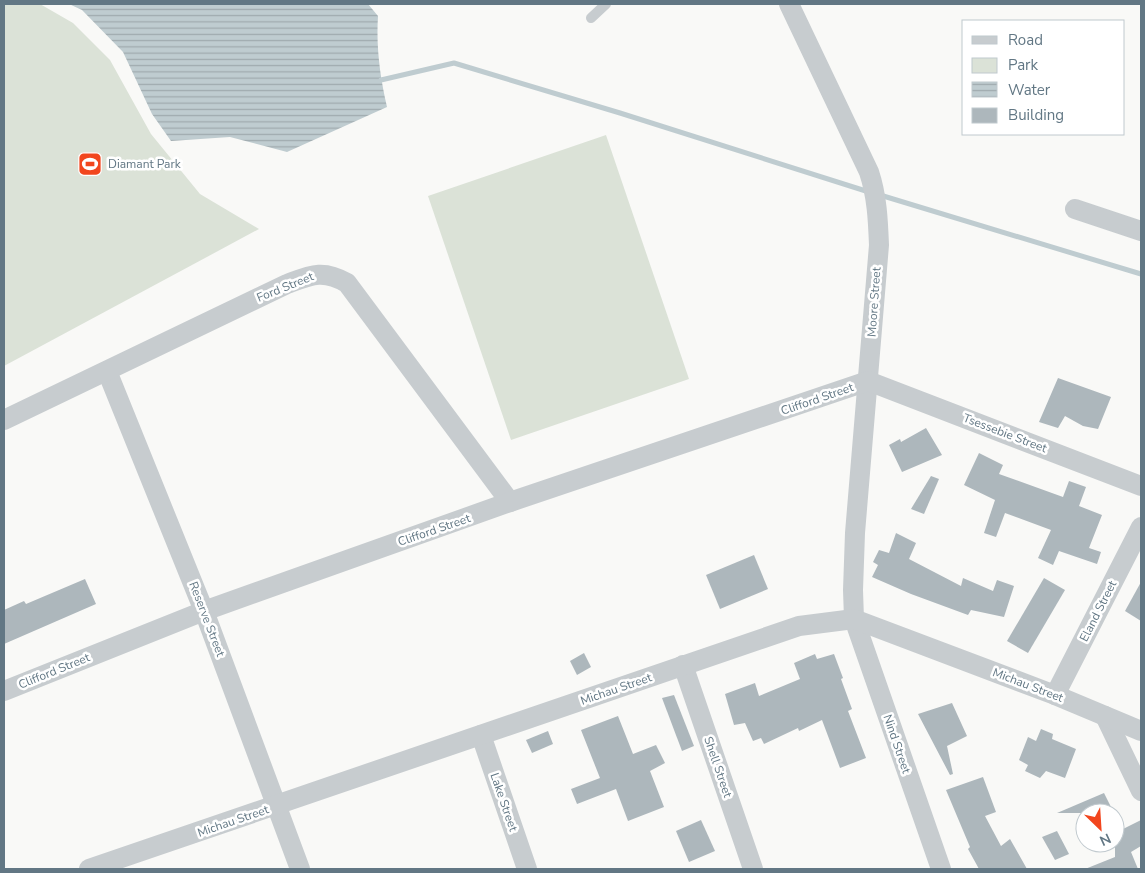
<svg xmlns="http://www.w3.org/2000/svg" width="1145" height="873" viewBox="0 0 1145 873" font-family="'Nunito Sans',sans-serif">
  <defs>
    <pattern id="water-rules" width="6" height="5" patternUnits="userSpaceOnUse" patternTransform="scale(1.25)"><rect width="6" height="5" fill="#bfccd0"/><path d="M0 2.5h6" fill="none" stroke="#9faaae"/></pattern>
  </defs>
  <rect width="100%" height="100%" fill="#f9f9f7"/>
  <g fill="#dbe2d7">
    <path d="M4 4H40L73 23 110 60 151 134 200 194 259 229 4 366Z"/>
    <path d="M606 135 689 379 511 440 428 196Z"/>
  </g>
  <path fill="url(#water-rules)" d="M69 4H368L378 16C376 47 380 77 387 107L287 152 230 137 171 141 152 114 123 52 82 10Z"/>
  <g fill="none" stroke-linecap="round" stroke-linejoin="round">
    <g stroke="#bfccd0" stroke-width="5">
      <path d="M381 80 454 63 620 113 869 192"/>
      <path d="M880 195 1141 274"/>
    </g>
  </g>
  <g fill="#adb7bc">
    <path d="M1058 378 1111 397 1098 429 1083 426 1065 416 1058 428 1039 422Z"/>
    <path d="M926 428 942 455 902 472 889 445 900 439 901 442Z"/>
    <path d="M979 453 1003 465 999 474 1063 497 1069 481 1086 487 1079 506 1102 515 1089 548 1101 552 1097 564 1059 551 1053 565 1038 558 1051 530 1005 513 996 537 984 533 995 500 964 485Z"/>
    <path d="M931 476 939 479 924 514 911 509Z"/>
    <path d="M896 533 916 543 909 559 961 586 963 578 993 591 997 580 1014 586 1004 617 971 610 968 615 911 594 872 577 878 565 873 562 879 550 889 553Z"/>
    <path d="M754 555 768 589 720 609 706 575Z"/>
    <path d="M1044 578 1065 590 1028 653 1007 641Z"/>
    <path d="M85 579 96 604 4 644V610L24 601 26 604Z"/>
    <path d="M1141 582V621L1125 611Z"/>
    <path d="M584 653 591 667 577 675 570 661Z"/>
    <path d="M815 654 817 659 834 654 843 678 841 679 852 709 848 711 866 758 840 768 822 720 799 731 798 728 764 744 761 738 753 741 745 723 734 725 725 694 755 683 759 696 800 679 794 663Z"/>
    <path d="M674 695 694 746 682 751 662 698Z"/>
    <path d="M952 703 967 736 947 746 953 774 950 775 918 714Z"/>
    <path d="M618 716 633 754 656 745 665 763 650 771 664 807 628 821 616 789 577 804 571 789 600 778 581 730Z"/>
    <path d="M1041 729 1053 734 1052 739 1076 749 1065 778 1046 771 1040 778 1025 771 1028 765 1019 760 1028 737 1036 741Z"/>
    <path d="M548 731 553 744 532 753 526 740Z"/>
    <path d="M983 777 996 812 985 816 1001 846 1010 839 1027 869H979L968 849 970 847 946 790Z"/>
    <path d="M1104 793 1114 813H1057Z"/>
    <path d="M701 820 715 851 689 862 676 831Z"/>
    <path d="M1141 820V846L1131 852 1138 869H1085L1115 857V833Z"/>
    <path d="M1057 831 1069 854 1055 860 1042 837Z"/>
  </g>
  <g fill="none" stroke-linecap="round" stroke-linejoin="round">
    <path stroke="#c7cccf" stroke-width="10" d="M591 18 606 4"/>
    <g stroke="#c7cccf" stroke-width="20">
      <path d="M789 4 869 172C877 196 878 220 879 245L855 533 853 590 854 619 941 869"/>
      <path d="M1075 209 1141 231"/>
      <path d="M107 371 204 611 300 869"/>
      <path d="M4 420 287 284C311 275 323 269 347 283L510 502"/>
      <path d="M683 665 753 869"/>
      <path d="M4 691 204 611 510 502 868 381 1141 486"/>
      <path d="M1055 695 1141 527"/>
      <path d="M1105 716 1141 791"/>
      <path d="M481 735 527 869"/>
      <path d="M89 869 799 626 854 619 1055 695 1141 731"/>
    </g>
  </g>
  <defs>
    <g id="stadium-square" transform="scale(1.25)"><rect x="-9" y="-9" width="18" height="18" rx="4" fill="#f2461e" stroke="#fff"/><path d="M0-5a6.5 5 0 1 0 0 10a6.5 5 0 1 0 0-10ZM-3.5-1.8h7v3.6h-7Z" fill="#fff"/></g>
  </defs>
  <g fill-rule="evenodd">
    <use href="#stadium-square" x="90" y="164"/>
  </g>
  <g text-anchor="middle" stroke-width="5" stroke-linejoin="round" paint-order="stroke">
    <g font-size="12" fill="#627784" stroke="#fff" text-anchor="start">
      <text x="108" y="168">Diamant Park</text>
    </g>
    <g font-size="12" fill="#627784" stroke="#fff">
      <text transform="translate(285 287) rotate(-22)" y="4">Ford Street</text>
      <text transform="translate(874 302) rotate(-86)" y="4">Moore Street</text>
      <text transform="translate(817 399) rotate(-19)" y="4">Clifford Street</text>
      <text transform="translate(1005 433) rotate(21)" y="4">Tsessebie Street</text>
      <text transform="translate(434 530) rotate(-19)" y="4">Clifford Street</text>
      <text transform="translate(1098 611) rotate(-63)" y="4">Eland Street</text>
      <text transform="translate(207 619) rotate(69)" y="4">Reserve Street</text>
      <text transform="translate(54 671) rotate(-22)" y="4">Clifford Street</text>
      <text transform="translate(1028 685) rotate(21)" y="4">Michau Street</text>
      <text transform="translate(616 689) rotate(-19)" y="4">Michau Street</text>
      <text transform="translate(897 744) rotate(71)" y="4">Nind Street</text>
      <text transform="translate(718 767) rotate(71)" y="4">Shell Street</text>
      <text transform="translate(504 802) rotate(71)" y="4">Lake Street</text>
      <text transform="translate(233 821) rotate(-19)" y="4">Michau Street</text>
    </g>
  </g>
  <rect width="1145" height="873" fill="none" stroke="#627784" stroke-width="10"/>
  <rect x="962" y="20" width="162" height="115" fill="#ffffff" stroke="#c0c9ce"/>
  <rect x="972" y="36" width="25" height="8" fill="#c7cccf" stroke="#c0c9ce"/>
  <text x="1008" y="45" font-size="15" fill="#627784">Road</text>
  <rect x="972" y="58" width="25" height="15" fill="#dbe2d7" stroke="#c0c9ce"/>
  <text x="1008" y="70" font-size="15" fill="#627784">Park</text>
  <rect x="972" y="82" width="25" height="15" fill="url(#water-rules)" stroke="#c0c9ce"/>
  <text x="1008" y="95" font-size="15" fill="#627784">Water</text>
  <rect x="972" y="108" width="25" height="15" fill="#adb7bc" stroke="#c0c9ce"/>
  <text x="1008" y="120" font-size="15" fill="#627784">Building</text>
  <g transform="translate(1100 828) rotate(155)"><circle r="24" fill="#ffffff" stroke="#c0c9ce"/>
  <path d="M0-4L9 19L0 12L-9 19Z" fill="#f2461e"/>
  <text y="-8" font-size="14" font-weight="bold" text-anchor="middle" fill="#627784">N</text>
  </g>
</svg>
